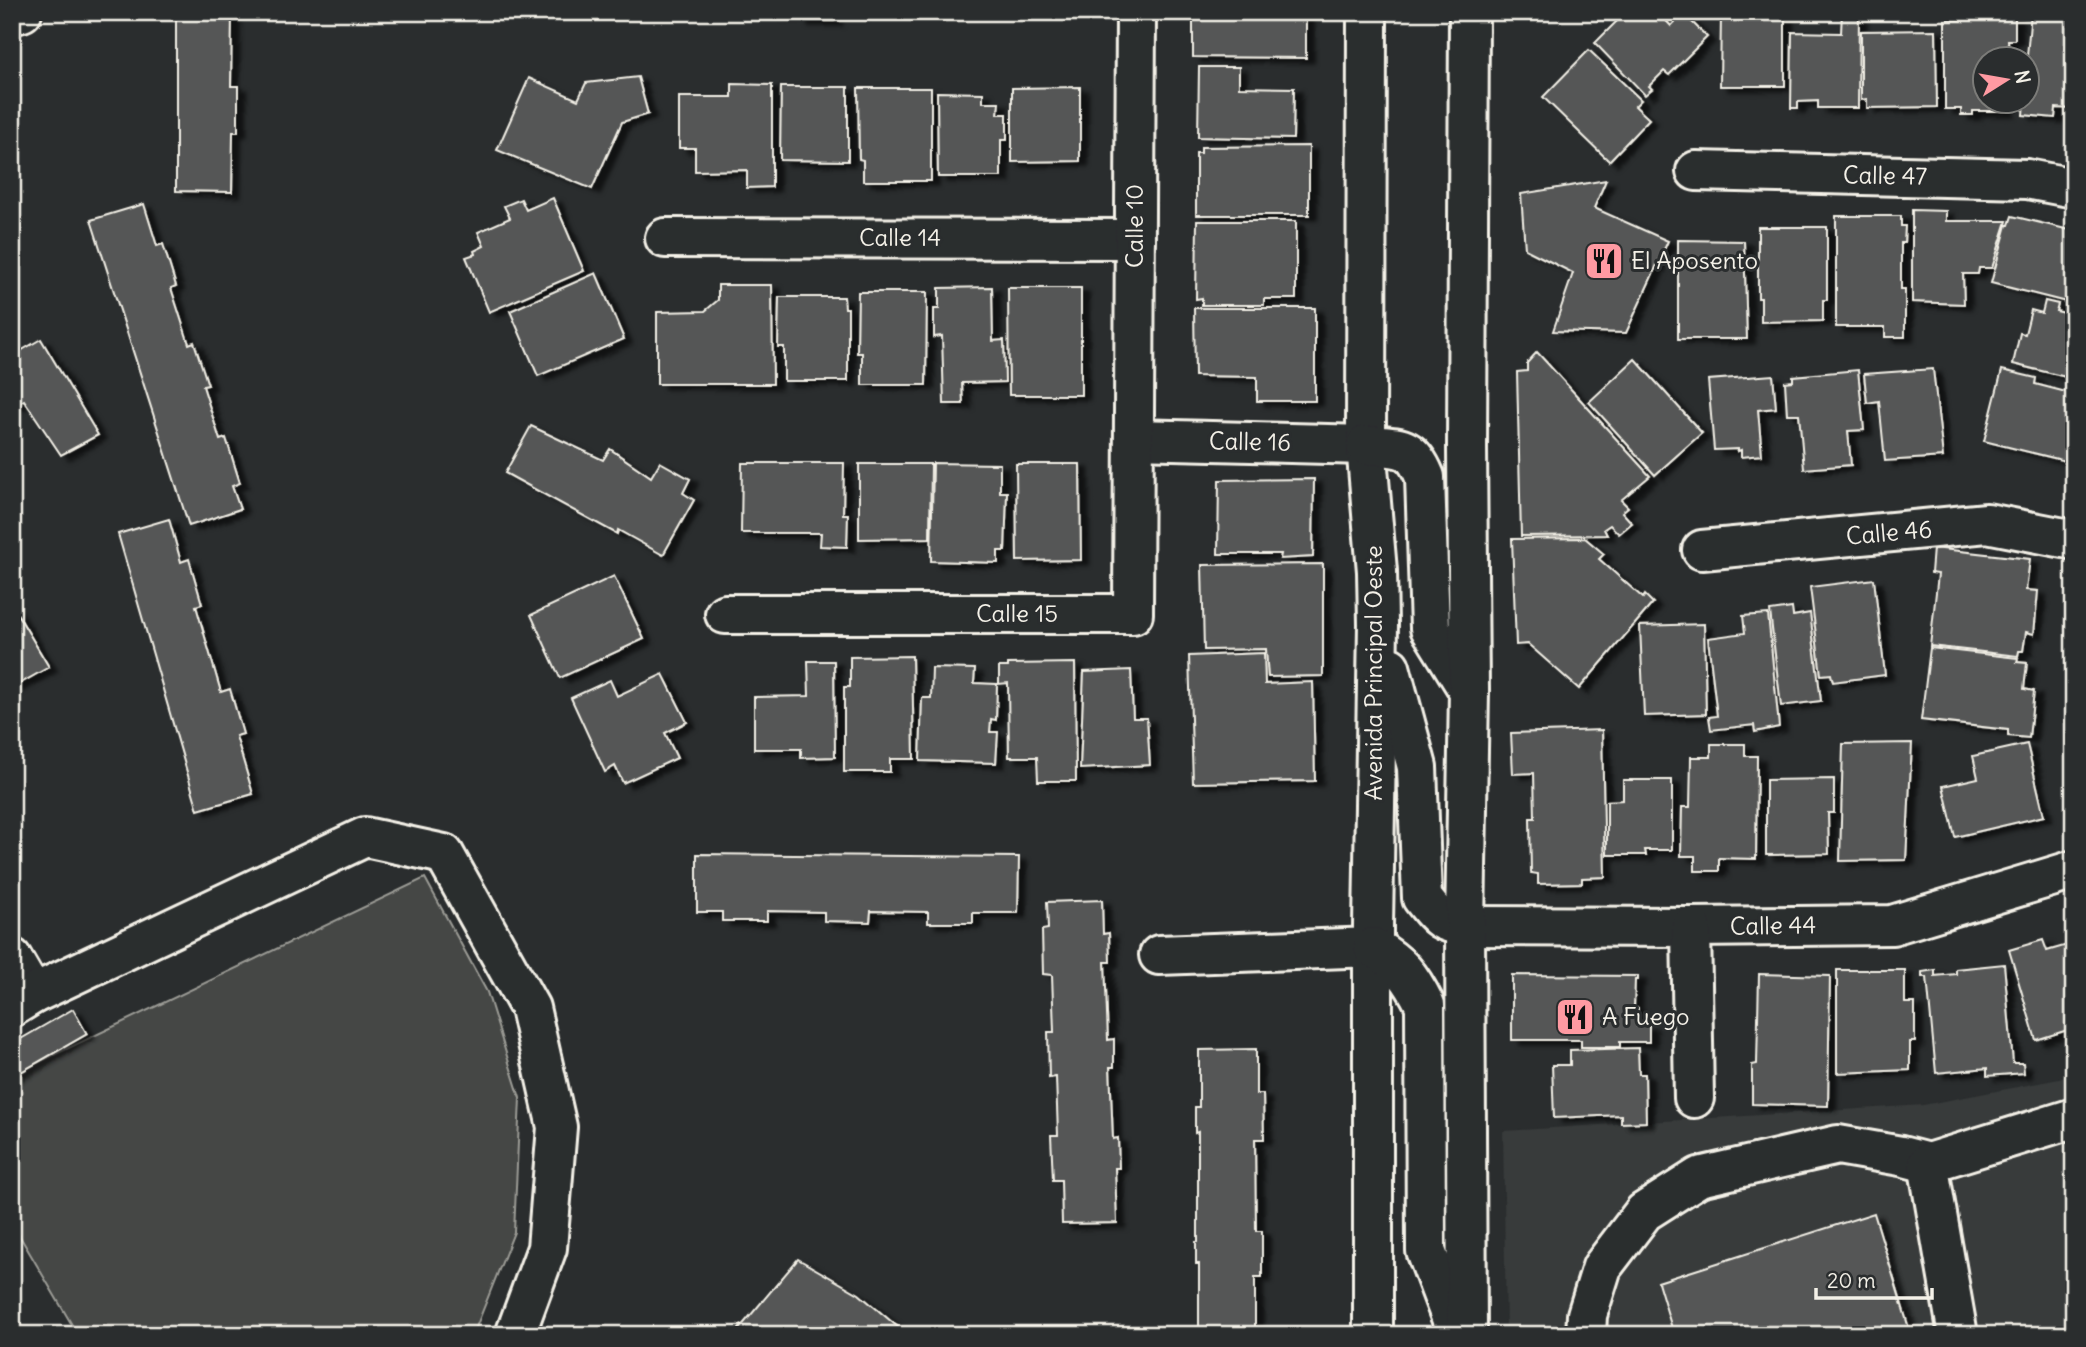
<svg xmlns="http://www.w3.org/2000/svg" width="2086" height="1347" viewBox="0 0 2086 1347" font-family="Delius,sans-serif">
  <defs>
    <filter id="shadow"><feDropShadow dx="8" dy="4.5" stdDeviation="2" flood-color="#0009"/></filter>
  </defs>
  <rect width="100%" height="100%" fill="#2a2d2e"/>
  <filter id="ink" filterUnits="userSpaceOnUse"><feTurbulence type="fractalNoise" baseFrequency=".0143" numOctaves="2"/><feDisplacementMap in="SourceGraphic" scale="14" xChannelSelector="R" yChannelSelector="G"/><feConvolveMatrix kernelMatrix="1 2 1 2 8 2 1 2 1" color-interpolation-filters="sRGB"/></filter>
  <g filter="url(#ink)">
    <path fill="#373a3a" d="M2074 1074V1335H1506L1503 1131 1923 1105 2059 1079Z"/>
    <path fill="#444645" stroke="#9c9c96" stroke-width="2" d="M425 878 487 992 520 1098 514 1232 473 1335H78L12 1223V1075Z"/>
    <g fill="#555756" stroke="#f4f1e8" stroke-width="2" filter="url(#shadow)">
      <path d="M176 12H232L231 86H238V132H233L232 192 176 191Z"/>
      <path d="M776 12H859V14L834 15V21H800L801 15H776Z"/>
      <path d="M1193 12H1306V58L1193 57Z"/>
      <path d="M1626 12H1658L1671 26 1683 13 1707 37 1669 75 1664 71 1649 86 1652 89 1645 95 1595 43Z"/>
      <path d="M1721 12H1785V86H1720Z"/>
      <path d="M1842 12H1859L1858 108H1818V101L1798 102V108H1791L1792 32 1841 33Z"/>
      <path d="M1959 12H2015V40H2008L2009 56H2011V60H1984V102H2006V111H1973V115H1961V109H1945V20H1959Z"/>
      <path d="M2031 12H2074V109L2056 108 2055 118 2023 115 2024 102H2026V67Z"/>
      <path d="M1936 30 1937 107 1867 108V99L1861 100V31Z"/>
      <path d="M1589 50 1641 100 1635 106 1649 119 1609 161 1543 97Z"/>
      <path d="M1199 67H1239V87L1294 88 1293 139 1198 137Z"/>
      <path d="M638 77 648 114 622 122 592 189 497 150 529 78 578 100 586 83Z"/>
      <path d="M732 84 772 85V187L747 188V170L695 171V148H679V97H732Z"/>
      <path d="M781 87H848V161L780 160Z"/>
      <path d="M1080 87V161L1012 162V88Z"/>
      <path d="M858 88H931V181H863V160L859 159Z"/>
      <path d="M937 92 983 93V102H999L998 114H1007V140H1001V177H938Z"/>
      <path d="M1309 146V215H1196V153H1201V147Z"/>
      <path d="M1606 180 1594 208 1668 241 1626 333 1553 331 1573 273 1525 249 1521 194Z"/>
      <path d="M553 198 584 271 489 312 466 257 475 254 474 251 484 246 478 232 510 218 504 206 521 199 526 210Z"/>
      <path d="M144 204 157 246 163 244 176 286 171 288 189 344 194 342 208 385 203 386 220 440 226 438 240 483 232 486 240 509 189 526 91 220Z"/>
      <path d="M1912 210 1946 211V221H2007L1992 268H1979L1978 274H1963L1964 304 1912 302Z"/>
      <path d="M1836 216H1901V226H1905L1904 243H1901V289H1905V337H1885V327H1836Z"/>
      <path d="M2012 216 2074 231V304L1991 283 2007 225H2009Z"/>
      <path d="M1197 221H1296V299H1264V305H1202V298L1196 299Z"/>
      <path d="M1758 227H1827V300H1823V321L1761 322V298H1758Z"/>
      <path d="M1678 240 1744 241 1747 339H1678Z"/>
      <path d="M596 273 624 339 538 376 510 311Z"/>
      <path d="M718 285H772L773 384H657V312L705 311 718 300Z"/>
      <path d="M992 287 993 341 1004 340 1005 382 962 383 963 404H944L942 336 934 337V309H939V288Z"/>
      <path d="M1008 288H1081V395H1009Z"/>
      <path d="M858 292H927L926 385H862V353H857Z"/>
      <path d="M779 297H844L845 308H848V381H784V347H778Z"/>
      <path d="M2045 301 2058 304 2056 311 2074 315V379L2013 364 2020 333 2025 334 2031 310 2042 313Z"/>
      <path d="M1194 308H1315V401H1257V377L1195 376Z"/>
      <path d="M41 339 98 435 61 455 24 400 12 407V356Z"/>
      <path d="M1537 352 1650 476 1621 500 1628 507 1622 512 1632 523 1619 534 1610 525 1604 529 1607 535 1521 536 1517 372 1527 371V363Z"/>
      <path d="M1635 359 1702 433 1655 475 1589 402Z"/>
      <path d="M1933 369 1943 457 1885 461 1879 401 1867 403 1864 374Z"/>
      <path d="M1858 370 1864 430 1848 431 1851 465 1804 469 1799 414H1787L1785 382 1793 381V376Z"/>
      <path d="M2002 370 2036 378 2035 384 2074 394V445L2070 459H2074V463L1984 441Z"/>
      <path d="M1773 375 1776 408 1758 410 1762 455 1741 457V450L1738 451V449L1714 450 1708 380Z"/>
      <path d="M531 426 603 460 610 449 651 477 660 462 690 479 683 493 694 500 663 555 618 530 617 534 505 473Z"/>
      <path d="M742 463H844L843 514H848L847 547 820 546 821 533H741Z"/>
      <path d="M933 463 1000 464V492H1007L1005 551H998V563L931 561Z"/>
      <path d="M859 464H931L930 538 859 539Z"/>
      <path d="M1016 464H1080L1081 560 1017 561Z"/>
      <path d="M1314 479 1313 557 1280 559 1281 554H1218L1219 480Z"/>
      <path d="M169 519 181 562 189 559 202 604 196 606 221 692 230 689 243 734 236 736 253 794 198 810 118 534Z"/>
      <path d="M1585 538 1604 554 1599 559 1643 598 1645 595 1653 603 1579 689 1528 644 1516 645 1512 539Z"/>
      <path d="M1933 548 2030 559 2026 590 2038 591 2034 634 2026 632 2023 651H2019L2018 656 1930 646 1938 574 1931 573Z"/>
      <path d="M1323 564V676L1268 677 1266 649 1204 650 1202 565Z"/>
      <path d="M614 576 644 639 560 678 531 615Z"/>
      <path d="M1874 579 1885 675 1833 682 1831 674 1821 675 1810 587Z"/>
      <path d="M12 605 49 667 12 688Z"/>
      <path d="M1792 608 1793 616 1810 613 1821 701 1781 706 1770 611Z"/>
      <path d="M1768 614 1779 727 1755 732 1754 725 1711 730 1709 717 1717 716 1708 638 1745 633 1743 616Z"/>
      <path d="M1704 624 1706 714 1644 716 1640 626Z"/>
      <path d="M1930 648 2018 658 2017 662 2027 663 2024 689 2034 691 2029 738 2008 736V730L1921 720Z"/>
      <path d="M1264 653 1265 684 1313 682 1315 781 1193 783 1189 656Z"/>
      <path d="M912 656 914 759H890V772H844V687H850V657Z"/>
      <path d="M808 661H834L835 757 801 758V749H754V697L809 696Z"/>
      <path d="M1075 663 1076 781H1038L1037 757H1009L1008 683 999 684V667H1008V664Z"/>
      <path d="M932 668 975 669 974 683 997 684 996 720 991 719 990 732H998L996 763 920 761 922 698H931Z"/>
      <path d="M1131 670 1133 718H1147L1150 765 1080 769 1084 672Z"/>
      <path d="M663 674 687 722 665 733 677 758 623 783 615 766 605 772 571 698 610 680 617 696Z"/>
      <path d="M1602 730 1605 877 1582 878V883L1538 884V874L1531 873 1530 818H1535L1534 773 1513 774 1511 733Z"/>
      <path d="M1912 743 1906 860 1840 861 1843 744Z"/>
      <path d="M1711 744H1745V756H1757L1756 859 1719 858V871H1695V856H1681L1682 807H1690L1691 757H1711Z"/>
      <path d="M2027 744 2044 816 1955 837 1943 786 1978 778 1973 756Z"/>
      <path d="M1834 779V813H1828L1829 854 1766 855V780Z"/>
      <path d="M1623 780H1672V850H1645L1646 855H1607V801L1623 800Z"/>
      <path d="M697 854 1019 857 1018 913H973V923H928V912L871 911 870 922 824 921V912L767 911V921H722V912H697Z"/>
      <path d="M1102 900 1103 934 1109 933 1110 962H1105L1108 1040 1114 1039V1067H1110L1113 1139 1118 1138 1119 1168H1115L1117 1223 1062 1224 1061 1180H1053L1051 1135H1058L1056 1077 1049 1078 1048 1032H1054L1052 975 1043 974 1042 930 1048 929 1047 902Z"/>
      <path d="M2043 940 2047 951 2074 943V1028L2036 1040 2009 950Z"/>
      <path d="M2004 964 2013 1063H2023L2024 1073 1987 1076V1068L1936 1073 1927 977H1922V972L1935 970V976L1956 974V969Z"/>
      <path d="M1837 970H1905V1003H1915V1042H1910V1070L1837 1073Z"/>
      <path d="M1759 974 1830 976 1828 1106 1752 1104V1065L1757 1064Z"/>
      <path d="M1512 975 1638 976V980H1635L1634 1008H1638L1637 1026 1649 1025V1042H1620V1047H1581V1040H1512Z"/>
      <path d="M73 1009 87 1034 12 1077V1044Z"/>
      <path d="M1638 1048 1639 1074H1645L1646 1122 1621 1123V1115L1554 1118 1552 1065H1570V1050Z"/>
      <path d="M1256 1049V1094H1263L1264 1139H1255L1256 1231H1262V1277H1255V1335H1199V1264H1196V1242H1198V1132L1195 1133V1107H1199V1050Z"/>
      <path d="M1874 1213 1911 1335H1674L1658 1282Z"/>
      <path d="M798 1259 859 1294 899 1328 904 1335H734Z"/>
    </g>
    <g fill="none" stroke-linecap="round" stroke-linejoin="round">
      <g stroke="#f4f1e8" stroke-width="44">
        <g id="minor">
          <path d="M12 15 22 12"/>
          <path d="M1696 171 2027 179 2074 188"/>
          <path d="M665 238 1135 239"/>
          <path d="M1134 439 1366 445"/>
          <path d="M1702 550 1987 523 2074 540"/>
          <path d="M725 614H1133L1136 12"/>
          <path d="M1465 926 1691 927 1892 925 2074 870"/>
          <path d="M1691 927 1694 1098"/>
          <path d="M1159 955 1373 947"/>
          <path d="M12 958 33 994"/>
          <path d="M12 1007 33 994 365 837 444 854 530 1008 557 1127 547 1248 515 1335"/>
          <path d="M1586 1335 1587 1315 1602 1267 1644 1212 1699 1177 1838 1145 1901 1156 1928 1163"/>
          <path d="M1958 1335 1928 1163 2074 1118"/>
        </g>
      </g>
      <g stroke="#f4f1e8" stroke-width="44">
        <g id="major">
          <path d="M1367 12 1366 445 1377 571 1378 624 1373 926V1335"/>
          <path d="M1366 445C1399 448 1411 443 1425 477L1430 628 1469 691"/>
          <path d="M1390 667 1417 767 1422 898C1438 918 1439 922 1465 926"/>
          <path d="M1373 947C1401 964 1410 975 1425 1005L1426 1251 1457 1333"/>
          <path d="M1467 1335 1465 926 1469 691 1467 448 1469 12"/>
        </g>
      </g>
      <use href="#minor" stroke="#2a2d2e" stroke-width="38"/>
      <use href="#major" stroke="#2a2d2e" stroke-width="38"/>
    </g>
  </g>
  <defs>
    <g id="restaurant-square" transform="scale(2.0125)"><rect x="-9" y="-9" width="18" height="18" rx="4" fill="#ff9aa2" stroke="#2a2d2e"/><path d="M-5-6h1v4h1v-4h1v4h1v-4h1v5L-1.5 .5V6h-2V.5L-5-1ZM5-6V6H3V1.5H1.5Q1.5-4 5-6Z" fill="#111"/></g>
  </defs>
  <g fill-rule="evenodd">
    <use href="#restaurant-square" x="1604" y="261"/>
    <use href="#restaurant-square" x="1575" y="1017"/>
  </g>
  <g text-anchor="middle" stroke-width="6" stroke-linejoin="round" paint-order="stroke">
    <g font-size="24" fill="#f4f1e8" stroke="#2a2d2e">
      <text transform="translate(1885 176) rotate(1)" y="8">Calle 47</text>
      <text transform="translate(1135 226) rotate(-90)" y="8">Calle 10</text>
      <text x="900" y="246">Calle 14</text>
      <text transform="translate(1250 442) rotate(1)" y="8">Calle 16</text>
      <text transform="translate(1889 533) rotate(-5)" y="8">Calle 46</text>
      <text x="1017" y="622">Calle 15</text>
      <text transform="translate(1374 673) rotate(-90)" y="8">Avenida Principal Oeste</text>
      <text transform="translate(1773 926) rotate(-1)" y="8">Calle 44</text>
    </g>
    <g font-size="24" fill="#f4f1e8" stroke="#2a2d2e" text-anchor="start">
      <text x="1631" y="269">El Aposento</text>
      <text x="1602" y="1025">A Fuego</text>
    </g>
  </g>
  <rect width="2086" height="1347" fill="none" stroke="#2a2d2e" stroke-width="42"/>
  <rect x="21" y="21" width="2044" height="1305" fill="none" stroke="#f4f1e8" stroke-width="2.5" filter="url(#ink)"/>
  <g transform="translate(2006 80) rotate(79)"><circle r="33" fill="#2a2d2e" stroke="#7b7b78" stroke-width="2"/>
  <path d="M0-5L12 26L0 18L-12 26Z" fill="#ff9aa2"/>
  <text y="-10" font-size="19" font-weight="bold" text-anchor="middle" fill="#f4f1e8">N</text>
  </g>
  <path d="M1816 1288v10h116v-10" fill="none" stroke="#f4f1e8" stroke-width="3.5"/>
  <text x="1827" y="1288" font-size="21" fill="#f4f1e8" stroke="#2a2d2e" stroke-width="5" paint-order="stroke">20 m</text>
</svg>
